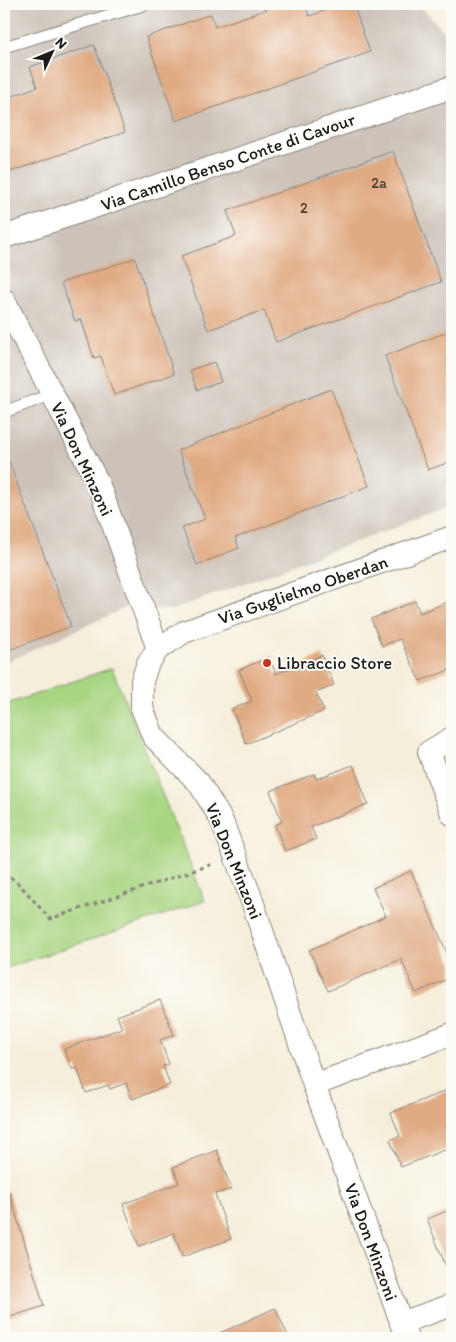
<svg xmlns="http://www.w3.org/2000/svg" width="456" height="1342" viewBox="0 0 456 1342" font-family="Itim,sans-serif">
  <rect width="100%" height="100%" fill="#fdfcf7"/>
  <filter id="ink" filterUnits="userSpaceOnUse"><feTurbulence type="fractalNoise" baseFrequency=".02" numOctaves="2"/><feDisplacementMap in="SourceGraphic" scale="10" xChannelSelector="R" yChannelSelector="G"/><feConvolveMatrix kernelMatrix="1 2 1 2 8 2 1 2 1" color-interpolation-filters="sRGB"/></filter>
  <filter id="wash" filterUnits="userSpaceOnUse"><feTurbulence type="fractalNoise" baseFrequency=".0096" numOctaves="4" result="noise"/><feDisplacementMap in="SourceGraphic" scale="20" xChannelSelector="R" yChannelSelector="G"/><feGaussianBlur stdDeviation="1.12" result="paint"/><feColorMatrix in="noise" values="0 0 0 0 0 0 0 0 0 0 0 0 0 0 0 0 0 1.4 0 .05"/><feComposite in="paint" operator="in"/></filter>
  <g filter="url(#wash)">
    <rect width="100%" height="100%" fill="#f5eeda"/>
    <path fill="#ccc2b9" d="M4 4H419L452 41V506L172 610 127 607 4 663Z"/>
    <path fill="#a8d582" stroke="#62784f" d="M112 668 205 901 4 969V705Z"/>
    <g id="blocks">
      <g fill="#e0aa83">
        <path d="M282 4H305L309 16 343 4H353L370 52 176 121 146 37 211 14 215 27Z"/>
        <path d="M94 45 125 132 4 174V99L37 87 30 67Z"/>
        <path d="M393 151 441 282 276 342 264 310 208 330 181 256 236 236 227 211Z"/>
        <path d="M135 258 174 374 114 395 101 356 94 358 81 319 75 321 61 283Z"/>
        <path d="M452 330V461L428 470 385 356Z"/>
        <path d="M214 362 221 382 197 390 190 370Z"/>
        <path d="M331 389 369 486 235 538 239 548 197 565 182 528 205 519 178 450Z"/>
        <path d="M4 454H6L71 626 4 652Z"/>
        <path d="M452 600V669L420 681 400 639 382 646 371 619 415 601 420 613Z"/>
        <path d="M322 655 334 685 316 693 324 711 246 744 232 709 252 701 239 670 269 657 276 674Z"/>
        <path d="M353 765 368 804 311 827 316 839 285 851 275 825 282 822 270 791 314 774 316 779Z"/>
        <path d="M411 871 452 964V977L416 993 401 959 328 991 309 950 386 916 373 888Z"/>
        <path d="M160 1000 174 1035 160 1040 169 1064 163 1066 170 1085 132 1099 126 1083 110 1089 108 1085 86 1093 77 1068 72 1069 64 1049 122 1028 117 1016Z"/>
        <path d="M452 1088V1147L401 1167 390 1140 400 1136 391 1113Z"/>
        <path d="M217 1150 231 1189 215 1194 231 1239 182 1257 174 1233 139 1246 123 1204 179 1183 173 1167Z"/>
        <path d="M9 1192 44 1306 4 1319V1193Z"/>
        <path d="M452 1209V1279H451L427 1219Z"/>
        <path d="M275 1308 289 1338H209Z"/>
      </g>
    </g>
  </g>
  <g filter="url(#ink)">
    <use href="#blocks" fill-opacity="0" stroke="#88857b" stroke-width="1"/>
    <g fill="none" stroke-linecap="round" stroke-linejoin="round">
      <g stroke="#88857b" stroke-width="13">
        <g id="lane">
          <path d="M4 47 146 4"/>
          <path d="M4 412 52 394"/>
        </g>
      </g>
      <g stroke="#88857b" stroke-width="24">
        <g id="street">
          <path d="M4 237 452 87"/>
          <path d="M4 300 98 483 158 649"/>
          <path d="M452 738 429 752 452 814"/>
          <path d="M314 1085 452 1034"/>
          <path d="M401 1323 452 1305"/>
          <path d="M407 1338 314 1085 250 895 221 819 199 783 153 736 142 708V681L148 663 158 649 184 632 452 537"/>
        </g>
      </g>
      <path stroke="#88857b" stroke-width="3" stroke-dasharray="4 4" stroke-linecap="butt" d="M4 872 20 885 50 919 213 864"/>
      <use href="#lane" stroke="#fff" stroke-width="11"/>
      <use href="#street" stroke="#fff" stroke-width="22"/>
    </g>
  </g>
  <circle fill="#c8321e" stroke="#fdfcf7" stroke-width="2" cx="267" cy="663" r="5"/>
  <g text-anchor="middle" stroke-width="4" stroke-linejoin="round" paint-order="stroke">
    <g font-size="15" fill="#4d4036">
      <text x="379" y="188">2a</text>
      <text x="304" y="213">2</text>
    </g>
    <g font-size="18" fill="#1c1c1c" stroke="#fdfcf7">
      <text transform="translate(228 162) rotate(-19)" y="6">Via Camillo Benso Conte di Cavour</text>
      <text transform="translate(82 459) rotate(65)" y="6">Via Don Minzoni</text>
      <text transform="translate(303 590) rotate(-19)" y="6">Via Guglielmo Oberdan</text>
      <text transform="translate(234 861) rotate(68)" y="6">Via Don Minzoni</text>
      <text transform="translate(371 1242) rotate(70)" y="6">Via Don Minzoni</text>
    </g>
    <g font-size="18" fill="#1c1c1c" stroke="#fdfcf7" text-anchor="start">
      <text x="277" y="669">Libraccio Store</text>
    </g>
  </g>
  <rect width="456" height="1342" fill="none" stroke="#fdfcf7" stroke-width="20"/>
  <g transform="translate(52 52) rotate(46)" stroke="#fdfcf7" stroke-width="4" paint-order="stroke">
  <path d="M0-4L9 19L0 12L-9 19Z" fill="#1c1c1c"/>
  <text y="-8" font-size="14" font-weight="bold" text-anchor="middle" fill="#1c1c1c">N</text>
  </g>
</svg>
